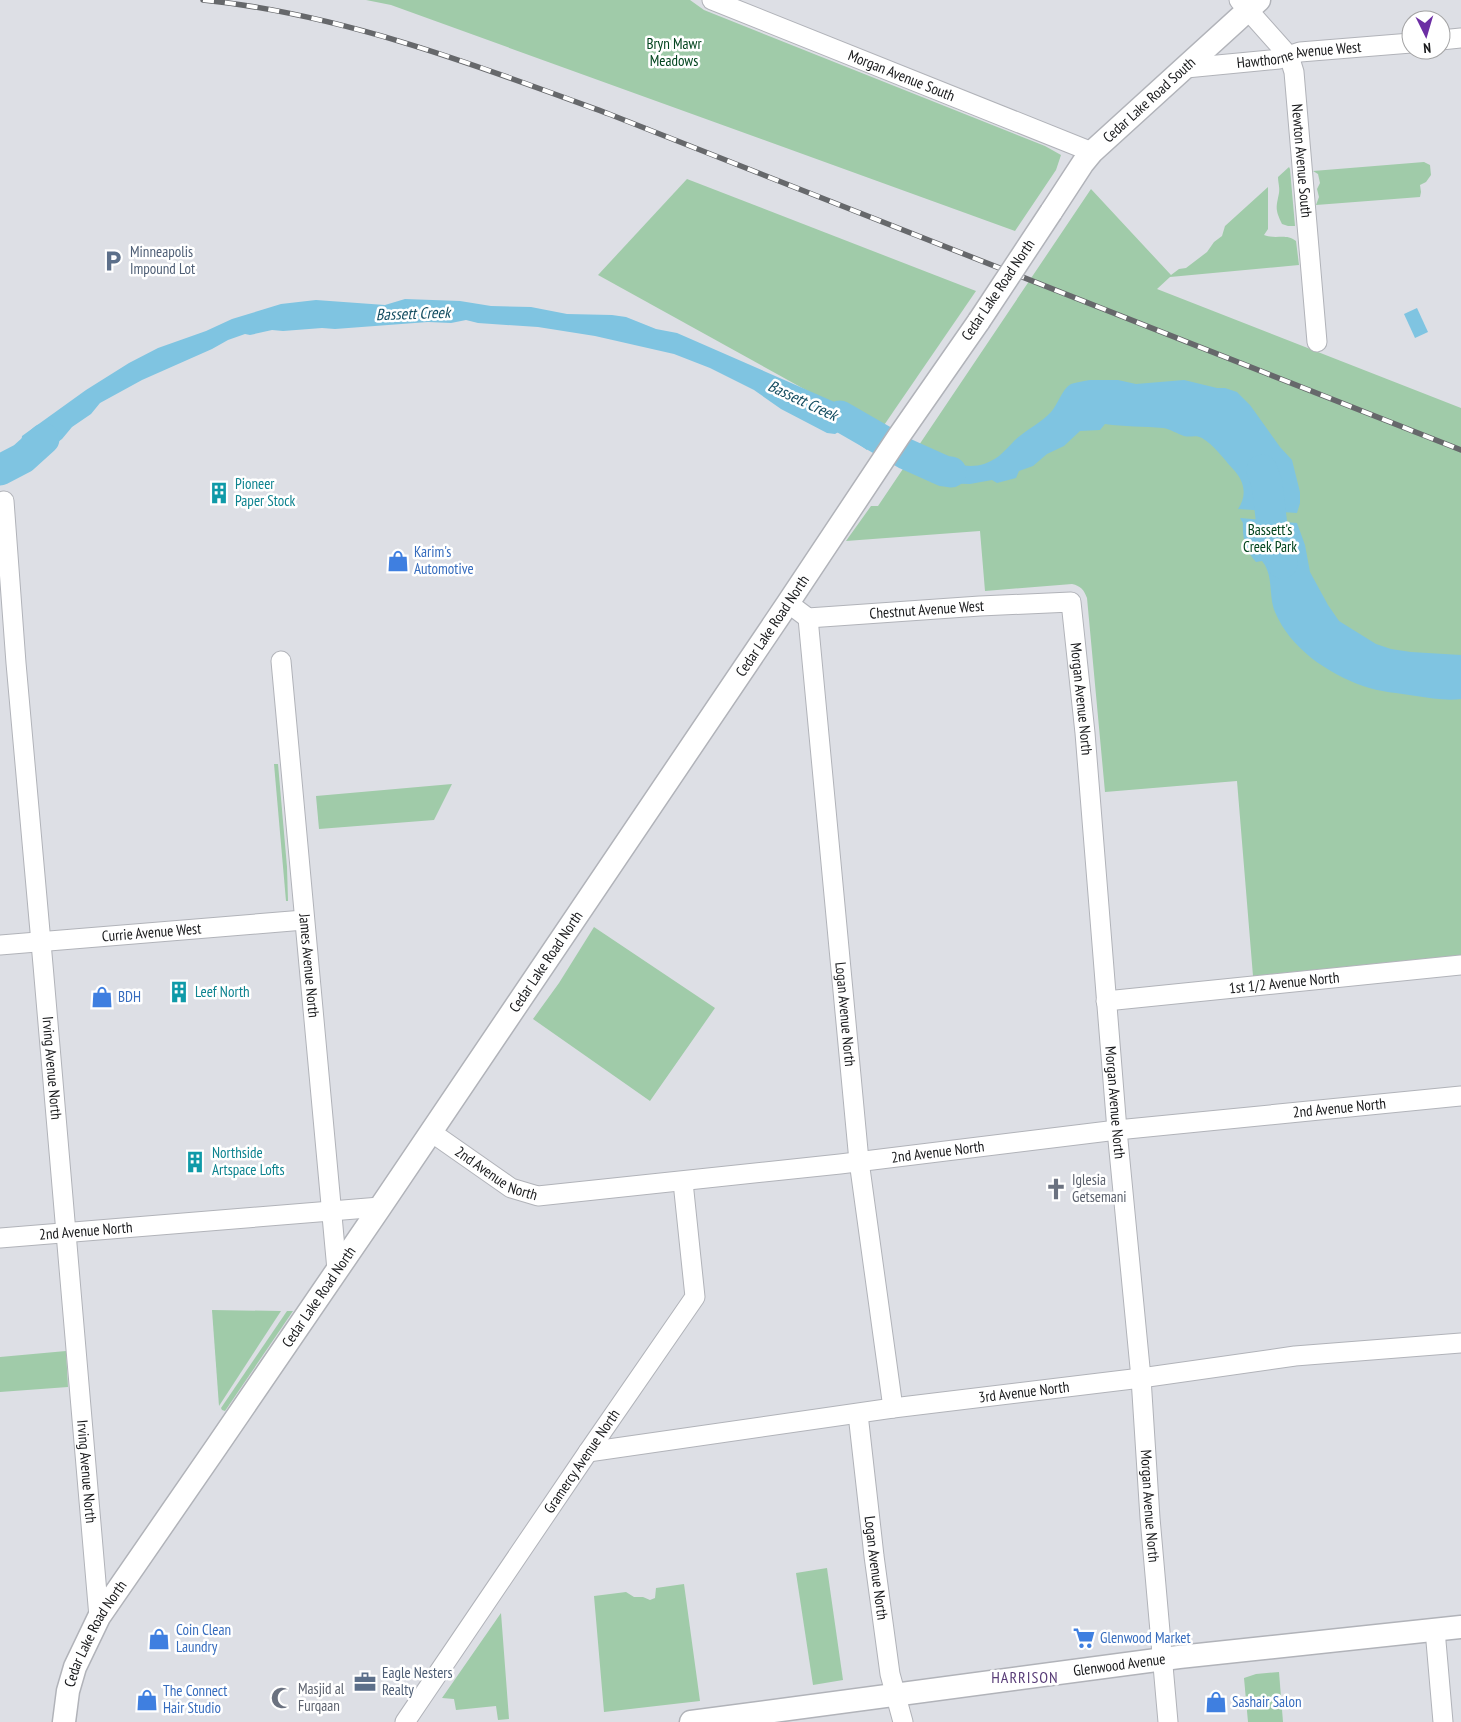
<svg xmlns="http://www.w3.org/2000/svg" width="1461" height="1722" viewBox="0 0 1461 1722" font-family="'PT Sans Narrow',sans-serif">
  <rect width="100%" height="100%" fill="#dddfe5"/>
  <g fill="#a0cba9">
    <path d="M366 0H690L704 10 1045 146 1061 155 1056 170 1015 231 391 5Z"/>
    <path d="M1424 162 1430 165 1431 175 1426 182 1420 185 1421 192 1420 197 1316 205 1319 197 1317 189 1320 183 1318 174 1313 171Z"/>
    <path d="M1289 167 1290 169 1295 226H1288L1282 224C1275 209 1276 208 1279 193 1280 188 1278 182 1278 177Z"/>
    <path d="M687 179 976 291 880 431 598 275Z"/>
    <path d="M1268 187V229L1264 235C1277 240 1285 233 1296 241L1299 265 1170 277 1157 289 1461 408V955L1253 976 1237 781 1105 792 1087 598C1084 590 1081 586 1072 584L985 591 980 531 846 541 871 506H878L1091 189 1171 275 1179 269 1186 268 1207 252 1214 242 1222 236 1225 226Z"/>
    <path d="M274 764H278L287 867 288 901H286Z"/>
    <path d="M452 784 434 820 319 829 316 796Z"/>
    <path d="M594 927 715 1008 650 1101 533 1019 559 983Z"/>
    <path d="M212 1310 281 1311 219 1406Z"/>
    <path d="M287 1311H293L225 1411 222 1410 221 1408Z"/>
    <path d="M66 1351 68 1387 0 1392V1357Z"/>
    <path d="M827 1568 843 1680 813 1685 796 1573Z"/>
    <path d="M684 1584 700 1701 604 1712 594 1596 626 1592 634 1597H643L650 1600 655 1598 656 1588Z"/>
    <path d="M501 1613 509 1719 498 1720 496 1706 456 1710 454 1699 442 1698Z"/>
    <path d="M1279 1672 1283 1722H1248L1244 1678 1256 1674Z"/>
  </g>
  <g fill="#7fc4e1">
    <path d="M405 299 460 301 491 306 531 307 567 314 612 315 626 317 656 329 677 333 846 407 883 425 867 450 840 431 835 434 827 433 781 409 754 390 710 368 674 354 595 336 538 327 478 323 466 320 451 323 428 322 335 329 322 328 283 331 272 330 250 335 245 334 228 340 212 349 142 380 100 403 91 414 72 427 62 439 37 458 11 473 9 453 13 449 21 445 22 436 86 390 129 363 158 348 206 331 232 319 281 304 316 300 385 305Z"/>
    <path d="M1417 308 1428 332 1415 338 1404 314Z"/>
    <path d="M1090 380H1118L1136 384 1184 380 1217 388H1225L1237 392 1250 405 1280 447 1292 460 1300 492V503L1297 513 1238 509C1248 494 1244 480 1232 468 1223 458 1214 445 1202 438 1195 434 1191 438 1184 436 1177 434 1171 429 1163 428 1144 426 1124 427 1105 424L1100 430 1080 431 1064 446 1047 454 1033 466 1019 471 1016 478 997 483 992 480 970 484 933 483 904 468 917 448C945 460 971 477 999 456 1005 451 1010 445 1015 440 1027 429 1041 423 1051 412 1058 404 1062 389 1071 384 1077 382 1084 381 1090 380Z"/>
    <path d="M1240 518 1297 523 1305 545 1310 572 1328 605 1339 621 1376 644 1391 649 1411 652 1461 655V699C1446 701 1431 698 1416 696 1398 693 1380 692 1363 686 1327 673 1290 648 1275 612 1268 595 1274 575 1262 561L1256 562C1246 551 1242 538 1243 523Z"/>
  </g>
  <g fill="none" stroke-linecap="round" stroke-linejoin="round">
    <g stroke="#7fc4e1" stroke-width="31">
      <path d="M840 416 906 454 944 471 951 472"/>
      <path d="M0 470 23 458 44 439"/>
      <path d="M1262 470 1267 484 1273 534 1282 563"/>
    </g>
    <g stroke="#b1b3b9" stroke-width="21">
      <g id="minor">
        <path id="s1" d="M712 0 1092 152"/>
        <path id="s2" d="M1239 0 1289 56 1294 72 1317 342"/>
        <path d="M1441 40 1461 38"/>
        <path id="s3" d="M1186 68 1279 59 1300 52 1411 43"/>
        <path id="s4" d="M4 501 16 663 43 965 99 1617"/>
        <path id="s5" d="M788 603 808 618 980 606 1071 602 1085 733 1117 1130 1141 1378 1150 1518 1168 1722"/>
        <path id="s6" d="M808 618 859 1161 893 1408"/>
        <path id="s7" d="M281 661 337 1270"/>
        <path id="s8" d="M0 945 304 920"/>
        <path id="s9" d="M1106 1001 1461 965"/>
        <path id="s10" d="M431 1132 511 1188 538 1196 840 1164 1117 1130 1461 1096"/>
        <path id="s11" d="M0 1238 380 1207"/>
        <path id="s12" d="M858 1414 874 1556 890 1674 903 1722"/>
        <path id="s13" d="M588 1452 893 1408 1141 1378 1295 1356 1461 1343"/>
        <path d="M1435 1630 1443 1722"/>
        <path id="s14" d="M405 1722 588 1452 695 1297 683 1182"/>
      </g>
    </g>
    <g stroke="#b1b3b9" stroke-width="25">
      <g id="tertiary">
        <path id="s15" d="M1051 212 1083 163 1092 152 1259 0"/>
        <path id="s16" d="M64 1722 68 1691 75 1667 99 1617 217 1446 379 1209 788 603 899 436 979 321"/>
        <path id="s17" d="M691 1722 1179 1657 1461 1627"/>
      </g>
    </g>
    <use href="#minor" stroke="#fff" stroke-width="19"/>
    <use href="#tertiary" stroke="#fff" stroke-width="22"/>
    <g stroke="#66686b" stroke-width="5.5">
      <path id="rail" d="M203 0C342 14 479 66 609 114L1461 450"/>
    </g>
    <use href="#rail" stroke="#fff" stroke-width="4" stroke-dasharray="11" stroke-linecap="butt"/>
    <g stroke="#b1b3b9" stroke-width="25" stroke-linecap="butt">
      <path id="tertiary-bridge" d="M979 321 1051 212"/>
    </g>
    <use href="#tertiary-bridge" stroke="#fff" stroke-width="22"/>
  </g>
  <defs>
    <g id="parking-bare" transform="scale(1.725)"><path d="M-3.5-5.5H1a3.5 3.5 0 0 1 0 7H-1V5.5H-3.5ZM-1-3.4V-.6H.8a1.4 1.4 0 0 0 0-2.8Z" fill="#5c6f8a" stroke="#fff" stroke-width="2.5" paint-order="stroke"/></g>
    <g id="building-bare" transform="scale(1.725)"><path d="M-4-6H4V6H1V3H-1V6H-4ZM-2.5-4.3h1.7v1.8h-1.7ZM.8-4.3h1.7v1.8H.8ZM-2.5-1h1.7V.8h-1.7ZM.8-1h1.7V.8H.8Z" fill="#0f9aa8" stroke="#fff" stroke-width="2.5" paint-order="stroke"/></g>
    <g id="shop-bare" transform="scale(1.725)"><path d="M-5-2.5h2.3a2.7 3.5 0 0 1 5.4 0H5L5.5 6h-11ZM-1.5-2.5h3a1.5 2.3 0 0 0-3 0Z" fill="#3f7fe0" stroke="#fff" stroke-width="2.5" paint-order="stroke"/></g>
    <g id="church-bare" transform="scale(1.725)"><path d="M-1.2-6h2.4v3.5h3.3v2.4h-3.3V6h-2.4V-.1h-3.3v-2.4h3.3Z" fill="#6b7280" stroke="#fff" stroke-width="2.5" paint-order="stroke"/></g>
    <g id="supermarket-bare" transform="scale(1.725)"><path d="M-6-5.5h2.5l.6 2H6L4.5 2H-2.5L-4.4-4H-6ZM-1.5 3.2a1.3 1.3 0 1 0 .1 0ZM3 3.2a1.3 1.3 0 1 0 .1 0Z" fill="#3f7fe0" stroke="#fff" stroke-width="2.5" paint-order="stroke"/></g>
    <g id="office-bare" transform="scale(1.725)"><path d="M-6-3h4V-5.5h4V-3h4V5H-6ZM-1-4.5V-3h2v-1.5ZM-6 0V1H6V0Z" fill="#5c6f8a" stroke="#fff" stroke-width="2.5" paint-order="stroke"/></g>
    <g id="mosque-bare" transform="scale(1.725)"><path d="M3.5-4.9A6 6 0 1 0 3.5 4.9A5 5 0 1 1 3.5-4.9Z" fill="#6b7280" stroke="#fff" stroke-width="2.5" paint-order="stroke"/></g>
  </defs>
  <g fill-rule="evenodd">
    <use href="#parking-bare" x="113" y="261"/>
    <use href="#building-bare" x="219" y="493"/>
    <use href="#shop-bare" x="398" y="561"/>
    <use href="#building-bare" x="179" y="992"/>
    <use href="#shop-bare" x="102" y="997"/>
    <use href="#building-bare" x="195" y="1162"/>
    <use href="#church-bare" x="1056" y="1189"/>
    <use href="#supermarket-bare" x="1084" y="1638"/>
    <use href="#shop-bare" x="159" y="1639"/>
    <use href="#office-bare" x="365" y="1682"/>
    <use href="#mosque-bare" x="282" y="1698"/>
    <use href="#shop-bare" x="147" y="1700"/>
    <use href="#shop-bare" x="1216" y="1702"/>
  </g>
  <g text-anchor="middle" stroke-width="5" stroke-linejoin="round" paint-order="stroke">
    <g font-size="15" fill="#02441e" stroke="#fff">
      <text x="674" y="49">Bryn Mawr<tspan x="674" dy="17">Meadows</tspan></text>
      <text x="1270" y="535">Bassett's<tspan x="1270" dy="17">Creek Park</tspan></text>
    </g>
    <g font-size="15" fill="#18191b" stroke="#fff">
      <text dy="5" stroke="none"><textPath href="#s3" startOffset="114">Hawthorne Avenue West</textPath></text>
      <text dy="5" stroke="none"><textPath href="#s1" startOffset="204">Morgan Avenue South</textPath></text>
      <text dy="5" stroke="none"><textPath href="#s15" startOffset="150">Cedar Lake Road South</textPath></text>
      <text dy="5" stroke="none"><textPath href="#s2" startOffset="181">Newton Avenue South</textPath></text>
      <text transform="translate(998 290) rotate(-56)" y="5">Cedar Lake Road North</text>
      <text dy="5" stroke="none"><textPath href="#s5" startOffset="144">Chestnut Avenue West</textPath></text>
      <text dy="5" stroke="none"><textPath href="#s16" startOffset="1310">Cedar Lake Road North</textPath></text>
      <text dy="5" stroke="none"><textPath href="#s5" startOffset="386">Morgan Avenue North</textPath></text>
      <text dy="5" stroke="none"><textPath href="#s8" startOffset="152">Currie Avenue West</textPath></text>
      <text dy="5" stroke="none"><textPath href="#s16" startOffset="905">Cedar Lake Road North</textPath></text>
      <text dy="5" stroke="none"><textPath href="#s7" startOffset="306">James Avenue North</textPath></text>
      <text dy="5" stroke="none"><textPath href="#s9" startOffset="179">1st 1/2 Avenue North</textPath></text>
      <text dy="5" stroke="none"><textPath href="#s6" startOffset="398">Logan Avenue North</textPath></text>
      <text dy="5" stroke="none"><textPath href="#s4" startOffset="569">Irving Avenue North</textPath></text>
      <text dy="5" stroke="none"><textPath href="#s5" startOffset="791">Morgan Avenue North</textPath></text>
      <text dy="5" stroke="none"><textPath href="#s10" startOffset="932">2nd Avenue North</textPath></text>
      <text dy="5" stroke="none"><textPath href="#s10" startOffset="528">2nd Avenue North</textPath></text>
      <text dy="5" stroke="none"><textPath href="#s10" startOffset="78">2nd Avenue North</textPath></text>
      <text dy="5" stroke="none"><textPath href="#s11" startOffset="86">2nd Avenue North</textPath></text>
      <text dy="5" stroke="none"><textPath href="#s16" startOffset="500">Cedar Lake Road North</textPath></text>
      <text dy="5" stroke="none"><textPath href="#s13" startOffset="440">3rd Avenue North</textPath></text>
      <text dy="5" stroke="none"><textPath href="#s14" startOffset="315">Gramercy Avenue North</textPath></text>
      <text dy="5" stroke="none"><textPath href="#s4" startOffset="974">Irving Avenue North</textPath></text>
      <text dy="5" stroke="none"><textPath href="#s5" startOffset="1196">Morgan Avenue North</textPath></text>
      <text dy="5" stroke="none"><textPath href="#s12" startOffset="155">Logan Avenue North</textPath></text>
      <text dy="5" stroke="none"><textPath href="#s16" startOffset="95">Cedar Lake Road North</textPath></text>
      <text dy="5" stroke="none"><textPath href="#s17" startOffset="432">Glenwood Avenue</textPath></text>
    </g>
    <g font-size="15" fill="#4e5e75" stroke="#fff" text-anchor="start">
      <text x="130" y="257">Minneapolis<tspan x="130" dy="17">Impound Lot</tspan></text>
      <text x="382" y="1678">Eagle Nesters<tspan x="382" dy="17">Realty</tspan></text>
    </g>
    <g font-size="15" fill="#0d838f" stroke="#fff" text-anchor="start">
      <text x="235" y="489">Pioneer<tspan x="235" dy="17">Paper Stock</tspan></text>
      <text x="195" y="997">Leef North</text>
      <text x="212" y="1158">Northside<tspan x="212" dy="17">Artspace Lofts</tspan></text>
    </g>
    <g font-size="15" fill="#366cbe" stroke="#fff" text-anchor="start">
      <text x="414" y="557">Karim's<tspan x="414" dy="17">Automotive</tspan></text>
      <text x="118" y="1002">BDH</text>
      <text x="176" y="1635">Coin Clean<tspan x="176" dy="17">Laundry</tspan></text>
      <text x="1100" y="1643">Glenwood Market</text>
      <text x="163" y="1696">The Connect<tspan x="163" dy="17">Hair Studio</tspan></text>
      <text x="1232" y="1707">Sashair Salon</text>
    </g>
    <g font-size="15" fill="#5b616d" stroke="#fff" text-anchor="start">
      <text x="1072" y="1185">Iglesia<tspan x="1072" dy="17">Getsemani</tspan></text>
      <text x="298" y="1694">Masjid al<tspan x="298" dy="17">Furqaan</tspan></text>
    </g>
    <g font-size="16" font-style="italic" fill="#144d61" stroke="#fff">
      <text transform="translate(413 313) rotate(-2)" y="6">Bassett Creek</text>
      <text transform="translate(803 400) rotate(25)" y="6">Bassett Creek</text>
    </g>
    <g font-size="16" letter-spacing="1" fill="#583c77" stroke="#fff">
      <text x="1025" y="1683">HARRISON</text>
    </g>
  </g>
  <g transform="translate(1426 35) rotate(175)"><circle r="24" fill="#ffffff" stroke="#a3a3a4"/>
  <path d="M0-4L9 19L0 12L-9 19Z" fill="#6c2ea4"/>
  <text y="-8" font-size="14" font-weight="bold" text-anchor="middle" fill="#18191b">N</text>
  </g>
</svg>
